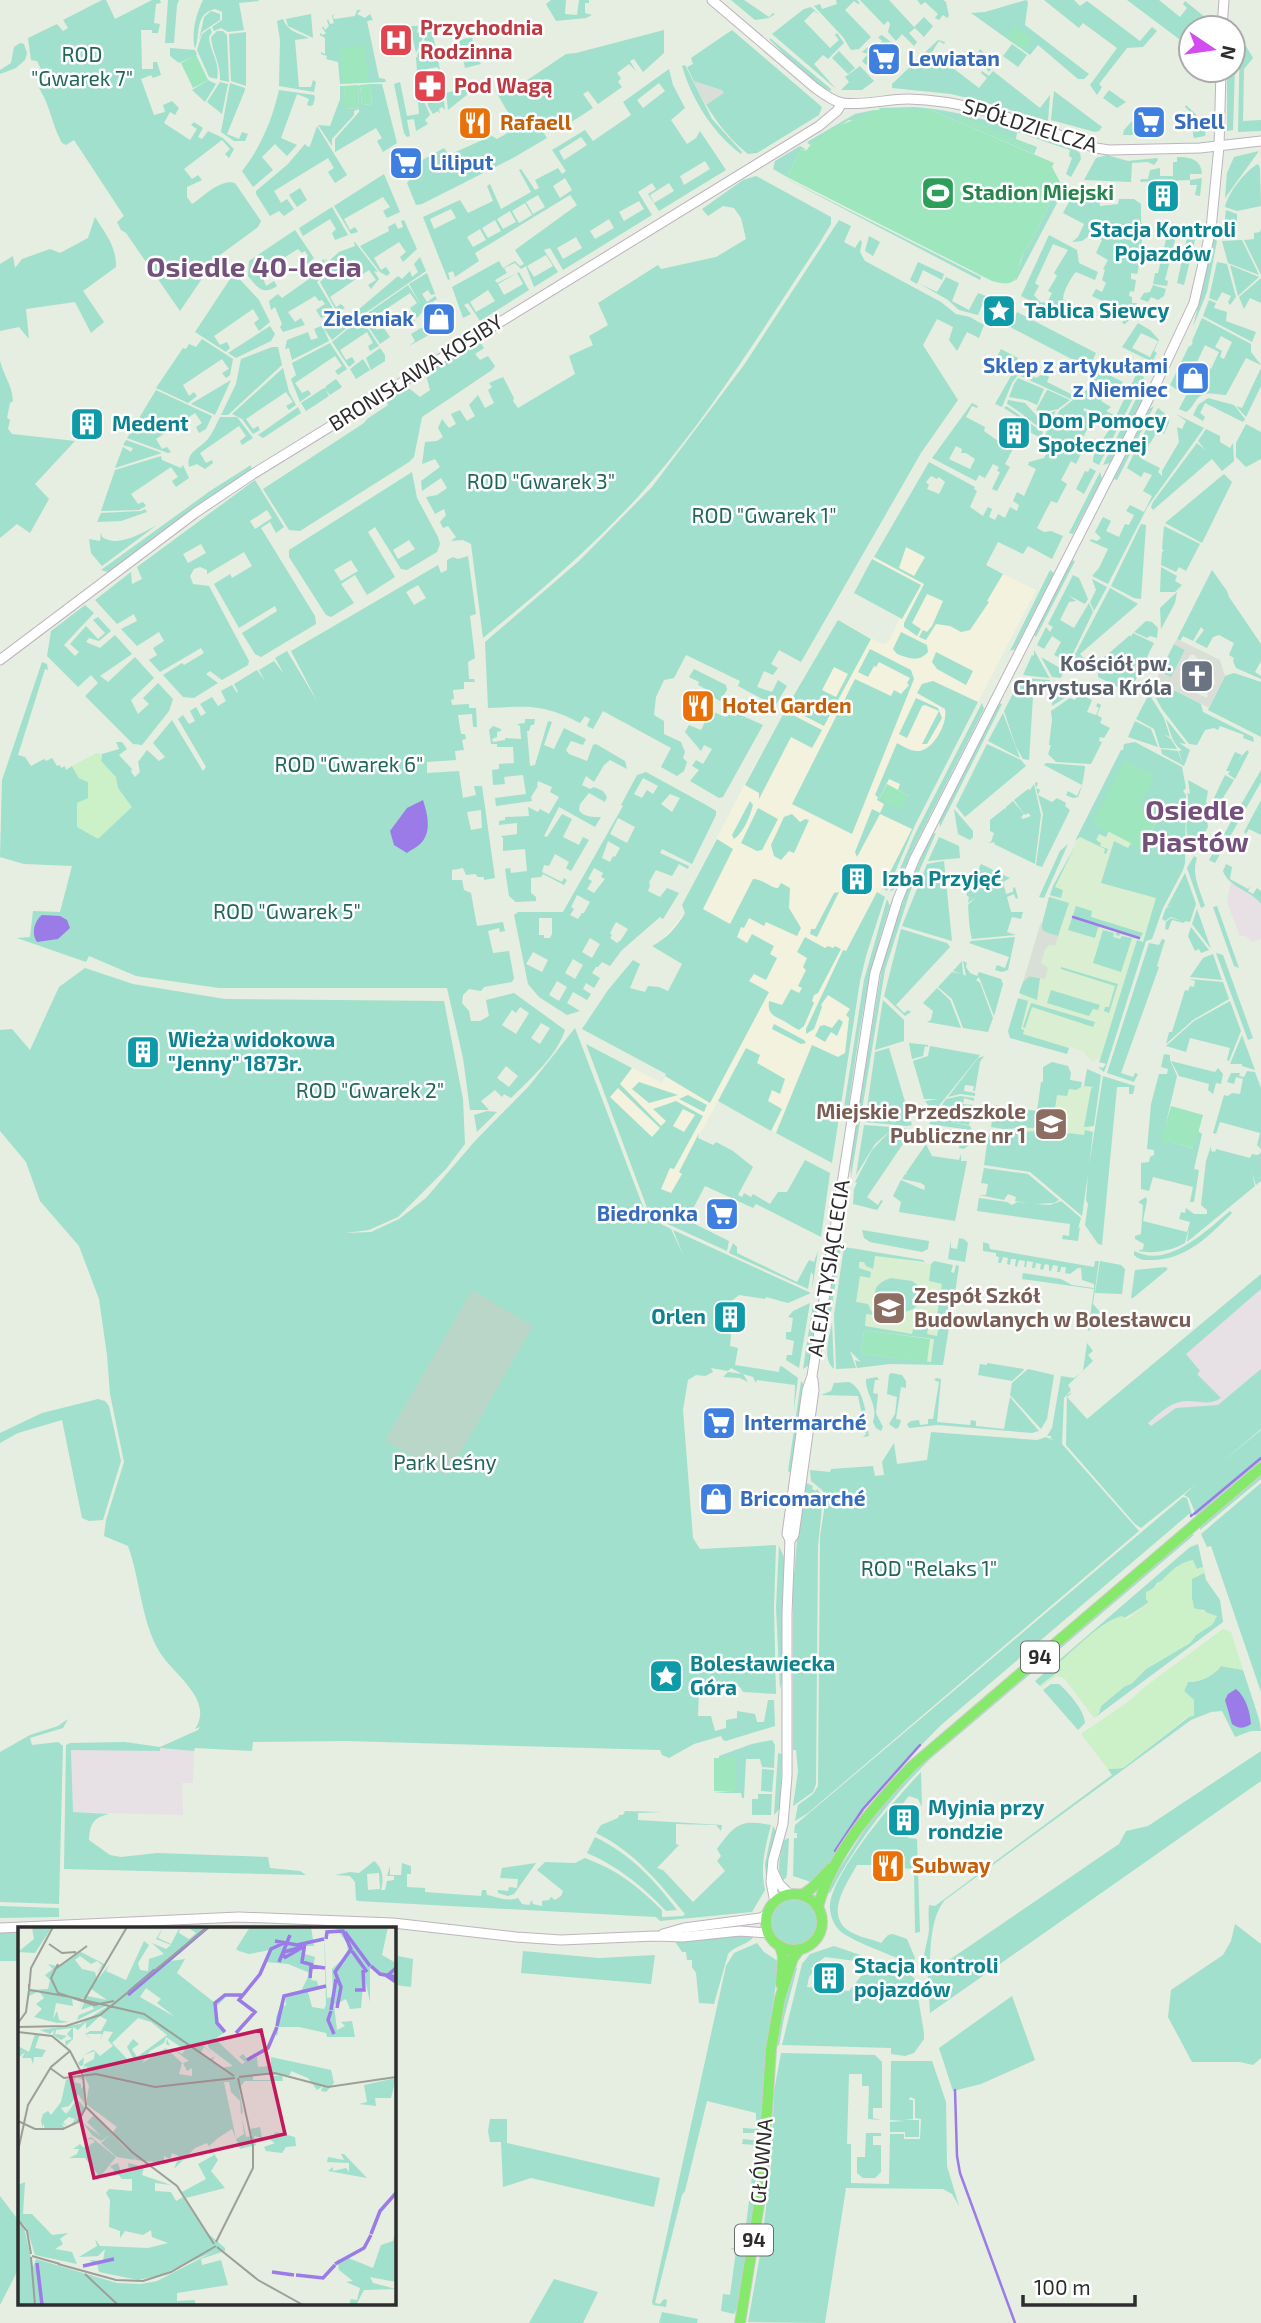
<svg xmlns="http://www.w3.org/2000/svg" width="1261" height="2323" viewBox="0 0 1261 2323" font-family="'Exo 2',sans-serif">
  <rect width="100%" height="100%" fill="#e6ede1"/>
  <g fill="#e7e0e5">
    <path d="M1231 882 1258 899 1261 904V939L1252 942 1246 936H1240L1227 902Z"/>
    <path d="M1261 1279V1399L1126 1513 1091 1424Z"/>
    <path d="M160 1748 194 1751 193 1783H182L183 1815 73 1812 71 1750Z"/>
  </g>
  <g fill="#daeed2">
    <path d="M1126 745 1178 771 1169 864 1102 1060 1096 1059 1093 1061 1085 1055V1052L1070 1047 1068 1051 1009 1035 1052 890Z"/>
    <path d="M1055 1081 1093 1087 1094 1126 1090 1128 1087 1166 1001 1149 1004 1126 1014 1109 1041 1113Z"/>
    <path d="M854 1248 875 1252V1256L931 1264 934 1261 948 1264 934 1363 861 1359 845 1250 852 1251Z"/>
  </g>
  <path fill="#f3f2df" d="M895 521 1036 590 827 994 855 1011 832 1163 718 1101 693 1147 666 1224 650 1216 586 1044 662 1083 688 1033 655 1015 682 964 652 946 661 941 685 913 682 905 754 766 838 620 882 644 886 643 890 639 900 618 854 593Z"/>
  <g fill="#a1e0cc" fill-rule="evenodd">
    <path d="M102 0H106L115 19 152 0H160L161 3 156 4 154 23 160 24 158 33H152V30H141L142 69H153V62H157L161 75 153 78 151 75 141 79 154 115 165 112 163 105 172 101 179 108 175 115 170 112 164 123 190 140 197 129 191 125 194 122 203 128 198 137 202 139 208 131 223 138 234 149 229 158 225 154 230 149 222 140 184 169 192 179 198 175 202 180 187 187V197L192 204C204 196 221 178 235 183L261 221 258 227 216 258 180 311 126 233 121 230 117 222 124 216 74 140 66 145 62 143C51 123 51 107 39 88L47 82 37 61 31 60 28 38 57 24 63 31 68 28 63 20Z"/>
    <path d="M168 0H179L177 5 174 43H165Z"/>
    <path d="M203 0H258L259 1 239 3 244 30 228 32 221 28 214 31 212 27 222 20V12L215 9C194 14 201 33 195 49 191 33 196 14 203 0Z"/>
    <path d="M551 0H566L565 14 577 15 579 0H589V3H585V13L592 15 586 18 556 21 546 4Z"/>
    <path d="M731 0H744L769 17 773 13 775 14 769 18 755 20Z"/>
    <path d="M836 0H857L860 3 858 4 854 1 845 10 871 37 859 49 851 50 843 37 814 6 820 4 822 9 837 4Z"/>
    <path d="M860 0H889L914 27 924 17 933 26 924 37 915 28 909 33 917 42 914 46 902 34 896 41 888 32 890 24 888 21 884 25Z"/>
    <path d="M917 0H943L946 2 949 16 947 18 943 15 939 20 935 18 938 14 925 2 921 5Z"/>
    <path d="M1026 0 1028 2 1025 25 1089 74 1084 79H1078L1038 45 1030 55 971 13 985 12Z"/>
    <path d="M1044 0H1074L1080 6 1087 1 1140 41 1152 27 1157 31 1143 47 1127 48 1099 84 1102 87 1097 95 1090 85 1117 48 1083 23 1079 28Z"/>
    <path d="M1127 0H1159L1180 17 1187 8 1183 4 1185 1 1206 18 1197 28H1191V36L1183 42Z"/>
    <path d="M811 7 819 14 814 11 804 21 830 48 839 40 835 35 837 33 844 43 828 59 823 55 814 64 836 89 772 34 804 9Z"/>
    <path d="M357 10H361L357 14 365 18 370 14 373 20 367 21 379 78 385 79 386 82 340 84 338 62 326 59 327 56 321 54V52L325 54V38L320 35V33L323 35 326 33 322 28 323 26 325 30 329 26 327 21 328 19 330 24 334 23 332 16 334 14 333 18 335 19 355 16Z"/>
    <path d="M211 11 220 14V20L202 32 199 40 204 17Z"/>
    <path d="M311 14 313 38 288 26 286 19Z"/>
    <path d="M283 19C287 31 298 33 309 38L295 40 299 87H311L313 80 316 82 314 92 279 86 280 40 277 21Z"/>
    <path d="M429 23V24L416 53 410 26H418L417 33 423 31 420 25Z"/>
    <path d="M431 25 440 70 437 67 417 71 416 57 418 58 417 56 420 48 424 49 427 42 424 40Z"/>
    <path d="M210 28 212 32 209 37C210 52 221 64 217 79L209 77 197 50 202 34Z"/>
    <path d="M664 30V53L643 72 634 59 630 61 636 71 629 64 617 73 621 78 618 82 622 87 598 104 588 91 583 94 593 108 556 132 547 119 539 125 547 138 513 158 422 204 416 205 407 183 410 179 421 174 417 163 444 148 449 155 489 137 492 136 497 139 517 128 495 90 513 81 517 87 566 54 576 53Z"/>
    <path d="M732 30 822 107 819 115 757 153 748 154C718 130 703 101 687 67L693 64 691 58Z"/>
    <path d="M217 31H223L227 35 229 82 220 80C221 64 212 52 211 37Z"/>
    <path d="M246 32V86L231 81 229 34Z"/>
    <path d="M1236 34 1233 130 1227 131V70H1233V35Z"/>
    <path d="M882 35 892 43 890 46 888 45 866 65 862 61 868 54 862 52 868 47 872 50 882 41 878 37Z"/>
    <path d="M1240 36 1253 58 1244 69 1243 121 1261 120V131L1238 132Z"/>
    <path d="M472 37 475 52 481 64 465 68 459 40Z"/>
    <path d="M770 38 831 89V91C806 82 788 57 770 40Z"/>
    <path d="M938 40 945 42 944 44 939 41 932 52 979 88 987 78 981 73 982 71 989 76 993 71 1040 108 1050 95 1048 121 976 100 951 94 892 88V84Z"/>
    <path d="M20 43 24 44 27 53 25 60 16 68 0 74V70L11 63 14 47Z"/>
    <path d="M1012 44 1027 55 1018 67 1003 56Z"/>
    <path d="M170 48 195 50 197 55 179 63 170 56Z"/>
    <path d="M980 49 991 59 997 60 989 72 976 56Z"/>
    <path d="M839 51 855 68 848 74 832 58Z"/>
    <path d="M685 65 712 119 742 152 741 154C713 133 692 100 682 66Z"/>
    <path d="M860 66 874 81 862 90H841L849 82 845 77Z"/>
    <path d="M669 69 673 85 685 108 671 120 687 144 696 138 700 131 726 170 659 211 648 194 656 189 652 183 638 192 652 215 563 270 550 248 544 250 558 272 534 287 526 266 521 269 515 263 504 268 507 273 495 280 497 283 519 272 529 290 480 321 468 303 464 305 471 314 463 318 452 287 499 261 503 268 515 261 520 266 524 264 515 250 577 205 570 195 475 253 479 261 455 277 453 271 448 273 450 279 448 280 423 217 460 200 468 213 493 201 487 186 490 184 501 209 531 192 519 170 521 169 535 190 539 188 535 180 558 168 562 174 566 171 552 150 585 130 593 141 631 115 623 102ZM659 83 665 91 643 108 637 100ZM581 137 587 145 564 160 559 151ZM705 161 710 169 684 185 680 176ZM565 178 572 190 560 198 553 186ZM669 183 674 191 654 203 650 195ZM538 195 545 207 533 214 526 202ZM639 201 644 209 624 221 619 212ZM525 203 532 215 519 223 512 211ZM451 209 456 218 434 229 430 219ZM510 211 516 222 503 229 497 219ZM609 219 614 228 595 239 590 231ZM495 220 501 231 488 238 482 228ZM480 229 486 240 473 247 467 237ZM576 237 582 248 563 259 557 248ZM546 255 553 266 534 277 527 266ZM517 273 523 284 504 295 498 284ZM488 290 495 301 476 312 470 302Z"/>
    <path d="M461 76H464L468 94 448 110 446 93 461 89Z"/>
    <path d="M208 80 216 84 205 102 192 90Z"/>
    <path d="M220 82 228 84 222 114 207 102Z"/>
    <path d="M400 82 407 116 419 114 418 100 423 99 430 115 425 120 428 124 416 131 414 119 407 120 410 136 407 137 404 133 394 84Z"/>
    <path d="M230 83 245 88V90L227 134 239 139 242 132 248 134 245 141H234L221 132Z"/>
    <path d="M370 84H382L397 143 383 152 377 141 382 138 376 128 335 152V139L359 112V109L354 111V115L332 139V146L318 125 330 126 340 99V86H344L346 109 359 108 358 86 360 85 362 105 372 104Z"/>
    <path d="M279 90 314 95 315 98 313 105 310 106 307 105 309 99 297 94 281 138 297 145 287 156 275 144 262 157 273 170 253 187 242 171C261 147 272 120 279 90Z"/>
    <path d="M1109 90 1126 102 1117 108 1103 98Z"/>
    <path d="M443 91 445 110 442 107 439 109 440 114 438 111 433 114 428 106 426 94Z"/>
    <path d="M1054 91 1102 127 1099 131 1095 132 1051 120Z"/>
    <path d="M1186 105 1207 125 1205 136 1194 138C1191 127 1195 115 1185 107Z"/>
    <path d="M914 107C970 111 1021 131 1074 149L1080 153 1081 159 1071 177 1066 174 1072 158 1069 156 1070 150 1017 132 1016 139 1037 147 1034 154 929 109 924 117 880 112 879 108ZM960 116 1034 148 1033 151 967 123Z"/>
    <path d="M874 110 873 123 849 120 810 145 807 142 855 114Z"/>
    <path d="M1140 112 1145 113 1142 128 1149 130 1152 135H1123L1124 130Z"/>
    <path d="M317 126 347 175 335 183 328 172 334 168 328 158 274 191 281 203 287 199 294 209 284 216 279 211 270 216 256 194V191L288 164 305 144 308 147 310 146Z"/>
    <path d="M800 146 807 150 801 149 787 177 773 169 775 161Z"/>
    <path d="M1259 151 1225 198 1227 173 1234 157Z"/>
    <path d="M1107 155 1128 161 1157 158 1158 160 1154 165 1148 162 1132 163 1131 182 1084 180 1096 158Z"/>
    <path d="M1177 157C1190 157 1201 159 1202 174H1190V180L1202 178 1200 196 1195 195 1197 185H1190V180L1140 182 1141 179H1148L1150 170 1160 168V176H1173V162H1177Z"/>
    <path d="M1258 164 1260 168 1261 206 1237 211 1225 207C1227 194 1246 170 1258 164Z"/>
    <path d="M384 174 400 212 387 218 383 211 390 207 383 197 344 219 350 230 355 227 358 232 351 234 334 206Z"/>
    <path d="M777 174 981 277 980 280Z"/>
    <path d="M756 176 831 217V224L819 244C766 324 714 409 651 482 601 540 542 590 483 638L471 544 463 540 451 541 456 537 448 526 443 528 440 522 446 515 444 509 435 514 426 497 437 495 447 488 441 478 422 491 421 481 440 467 435 459 422 464 425 442 437 441 443 437 438 428 442 419 449 428 456 424 451 414 460 410 467 421 475 416 469 405 478 395 485 408 494 403 488 390 492 387 489 383 503 377 514 398 513 401 518 408 575 374 569 356 593 345 589 336 608 325 598 303 658 265 661 269 716 257 746 239 741 218 734 208 723 206 708 216 702 209 743 180Z"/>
    <path d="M1060 182 1067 184 1017 279 1015 281 1024 251 1030 245Z"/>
    <path d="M300 188 307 200 297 207 289 195Z"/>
    <path d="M1099 188 1100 206 1118 204 1119 199H1134L1141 204V222L1144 225 1138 271 1137 274 1131 273V279L1136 280 1134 292 1130 291 1129 296 1132 297V303H1137L1135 314 1125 324 1122 323 1127 313 1092 296 1096 289 1102 292 1106 283 1102 280 1105 270 1103 269 1108 260 1096 253 1102 240 1090 235 1082 241 1072 242 1078 237 1084 224 1063 213 1076 189Z"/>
    <path d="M332 207 348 235 335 240 332 233 336 229 330 219 303 236 299 228Z"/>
    <path d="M1226 210 1237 214V233H1223Z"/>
    <path d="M95 217C106 235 116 245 116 267L83 291 104 322 91 333 75 302 26 309 29 339 19 327 0 331V264L13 256 15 268 22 259 50 249 60 253 88 238Z"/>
    <path d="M404 220 417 249 403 262 400 257 406 252 399 242 374 258 381 270 386 267 390 273 387 276 380 272 360 246 389 231 388 227 395 223 398 229 403 227 401 221Z"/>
    <path d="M839 220 851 226 844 242 855 248 860 240 862 242 860 252 865 261 941 302 956 314 970 317 984 325 979 338 967 332 957 351 949 340 953 327 937 319 923 345 958 400 921 453 801 662 779 650 771 664 778 668 773 675 764 671 757 687 772 692 778 680 787 686 775 706 738 686 740 681 686 655 674 678 664 680 656 697 654 715 664 721V734L681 742 685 752 683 758 687 762 684 771 677 776 661 767 671 748 603 711 593 729 587 726 590 719 585 716 580 723C544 704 528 706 488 708L485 642 579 561 652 487 744 365Z"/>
    <path d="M1261 228V275L1244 240 1254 239V233L1260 232Z"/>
    <path d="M295 230 314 258 303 268 300 263 308 256 305 251 302 253 298 249 261 272 266 286 274 281 277 286C263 296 257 287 248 276L249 261Z"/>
    <path d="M1049 235 1077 250 1079 263 1098 272 1095 280 1076 272C1071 277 1063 292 1063 299L1075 307 1071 314 1067 310 1065 315 1070 316 1068 320 1021 296ZM1053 244 1068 250 1054 273 1057 276 1048 291 1052 293 1047 303 1040 302 1034 295 1039 286 1035 283Z"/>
    <path d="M1167 235 1176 236 1165 280 1168 281 1167 286 1153 284 1155 273H1158Z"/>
    <path d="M869 236 880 242 873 256 865 251Z"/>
    <path d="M1187 238 1195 240 1184 285 1177 283Z"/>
    <path d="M1214 239 1217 241 1207 292 1193 327Z"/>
    <path d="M1242 240 1259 275 1228 263 1222 241Z"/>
    <path d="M354 241 378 272 374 271 379 279 371 289 368 285 376 280 369 270 330 297 336 307 341 304 345 308 337 312 320 282 329 273 325 258 328 262 339 252 355 246Z"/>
    <path d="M420 257 426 271 361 316 358 310 398 276 402 279 410 271 412 277 418 272 414 264Z"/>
    <path d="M324 259 327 272 317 282 335 312 321 318 316 310 325 304 322 300 319 301 315 296 288 312 295 322 301 318 305 325 283 332 280 327 282 324 275 307 271 310 269 301 278 294 282 298 309 279 306 275 312 270 314 274 311 275 313 278 321 272 318 264Z"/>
    <path d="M918 262 944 274 942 280 923 270 917 284 910 280Z"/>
    <path d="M1217 262 1227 264 1236 297 1230 305 1228 302 1231 296 1222 292 1217 301 1209 298Z"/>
    <path d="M1230 265 1259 277 1238 296Z"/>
    <path d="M234 273 259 300 270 322 259 331 254 323 259 319 253 309 214 336 220 345 227 342 230 348 226 352 195 332Z"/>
    <path d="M427 273 435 294 431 295 428 290 422 294 427 302 435 296 437 299 431 303 434 306H438L426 312 424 310 417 318 410 308 417 303 410 293 370 320 377 330 383 327 390 337 380 344 362 317 408 285 421 305 409 284Z"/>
    <path d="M946 277 959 283 952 301 969 310 978 293 986 296 978 315 959 310 948 300 920 284 937 292Z"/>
    <path d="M1261 278V303L1250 298 1244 309 1239 297Z"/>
    <path d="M1153 285 1166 289 1164 296 1158 300 1151 297 1148 302 1140 299 1144 293 1150 292Z"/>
    <path d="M990 300 1001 304 1004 312 998 324 988 321H994L999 312 987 306Z"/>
    <path d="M1209 300 1216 303 1214 308 1227 312 1226 321 1256 332 1252 342 1203 316Z"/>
    <path d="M408 309 415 321 404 328 397 316Z"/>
    <path d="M356 311 360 317 332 340 323 327 329 341 292 360 289 348 285 349 287 340 308 332 311 340 318 338 314 329Z"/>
    <path d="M1017 312 1096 353 1090 366 1083 365 1010 327Z"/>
    <path d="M361 318 379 346 370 351 368 346 373 343 367 332 340 350 346 360 352 357 355 362 349 367 332 342Z"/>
    <path d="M1202 318 1251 344V352L1261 365 1246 358 1226 395C1217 395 1205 390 1197 399 1193 404 1192 408 1186 412L1179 409 1190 388 1184 385 1176 389 1170 385 1189 346H1191L1193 342 1192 341ZM1221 336 1232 342 1224 359 1220 357 1222 351 1215 347ZM1205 345 1219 352 1211 369 1197 362Z"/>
    <path d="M1138 323 1150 330 1159 340 1154 351 1157 353 1152 362 1122 347ZM1141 333 1158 341 1150 357 1132 348Z"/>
    <path d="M270 326 275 334 271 341 236 358 228 353Z"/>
    <path d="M421 328H432L436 331 409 346 415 341 411 334Z"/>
    <path d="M202 339 233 359 230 375 226 378 222 373 229 369 222 359 183 385 189 396 194 392 197 396 188 403 156 388 183 348 186 349 189 344 196 347Z"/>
    <path d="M480 342 484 348 475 354 480 360 488 356 495 366 492 370 422 417 414 457 409 462 300 531 289 530 263 489 364 423 367 419 388 405 386 398 406 386 420 397 430 390 425 371 456 352 457 355Z"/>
    <path d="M330 343 347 369 338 375 335 371 342 366 335 356 295 383 302 393 308 390 311 394 300 402 291 379 296 375 292 363Z"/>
    <path d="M272 347H278L282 365 228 415H221L236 384 241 359Z"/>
    <path d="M380 348 385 355V361L371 370 366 358Z"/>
    <path d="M1001 349 1018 358 1013 368 996 359Z"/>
    <path d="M1103 358 1114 363 1109 375 1123 382 1122 388 1111 383 1101 401 1111 407 1106 411 1116 416 1137 373 1144 377 1099 465 1093 462C1093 447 1109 435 1113 421L1085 408 1083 410 1094 416 1081 441 1086 444 1076 464 1071 461 1061 480 1067 484 1057 503 1051 501 1037 528 1044 532 1051 531 1063 536 1052 559 1028 546 1023 554 998 542 986 565 1003 574 987 601 989 602 970 630 961 632 950 626 936 624 926 640 919 637 923 630 927 632 932 626 943 601 927 594 912 623 921 629 917 636 904 627V623L924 584 874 557 929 462 975 487 974 489 977 491 970 507 983 516 988 507 992 509 989 517 995 520 998 514 1005 518 1010 507 1017 511 1019 505 1013 501 1017 492 1024 496 1036 469 1028 465 1029 462 1044 458 1051 444 1043 438 1060 410 1073 400 1018 375 1012 383 1002 407 995 404 1016 367 1036 378 1045 373 1049 377 1047 382 1075 396 1078 390 1084 393 1087 389 1094 390 1096 385 1091 382ZM931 476 937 479 939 477 945 482 939 494 927 489 929 485 926 482ZM906 547 925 557 914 576 899 568Z"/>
    <path d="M363 359 370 370 356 379 350 369Z"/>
    <path d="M0 361C4 377 12 384 13 401L10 403 7 418 10 420 8 429 12 434 75 441 35 484 49 499 30 533 17 524 0 538Z"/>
    <path d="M283 368 289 392 296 405 289 410 286 406 293 402 286 392 246 419 253 429 258 426 260 430 253 434 242 419 232 414Z"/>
    <path d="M1261 368V386L1246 417 1236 406 1242 408Z"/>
    <path d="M1018 378 1044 389 1037 405 1026 400 1009 397 1014 384Z"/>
    <path d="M336 379 342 387 330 395 326 390 329 396 306 411 301 403 324 388 325 389 326 386Z"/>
    <path d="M231 380 215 415 191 404 194 402Z"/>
    <path d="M1144 383 1149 386 1110 463 1103 465Z"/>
    <path d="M156 390 212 416 206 429 199 433 196 427 202 423 195 413 156 439 162 449 167 447 171 452 168 453 127 438Z"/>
    <path d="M1047 390H1048L1070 400 1058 409 1042 413 1036 410Z"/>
    <path d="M1208 398 1234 405 1245 419 1243 422 1205 403 1200 413 1205 417 1203 421 1193 415 1198 405Z"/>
    <path d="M1008 400 1025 403 1037 416 1056 411 1045 430C1030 423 1022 412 1007 404Z"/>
    <path d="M972 403 978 406 977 408 972 406 966 417 985 427 984 431 998 441 1014 447 1005 464 1010 467 997 491 992 489 1000 472 997 471 999 467 993 464 985 478 979 475 976 481 932 458ZM956 446 962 449 961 453H966L975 459 970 469 949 459Z"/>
    <path d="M1006 406C1020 414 1029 424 1043 432L1041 438 1014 424 1018 417 1004 408Z"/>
    <path d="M1154 406 1117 480 1114 479 1149 409Z"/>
    <path d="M298 407 301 413 263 438 258 435Z"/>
    <path d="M1158 408 1168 416 1169 423 1164 434 1157 431 1150 444 1141 439Z"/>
    <path d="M1176 414 1204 428 1148 506 1108 584 1092 576 1099 568 1108 549 1090 541 1091 539 1097 541 1101 538 1095 532 1103 517 1111 521 1106 531 1119 537 1125 524 1129 525 1134 515 1126 511 1130 505 1144 512 1152 496 1143 491 1152 475 1144 472 1141 477 1127 468 1140 441 1149 445 1142 459 1160 468 1158 472 1162 476V471L1179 442 1177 427 1182 429 1186 421Z"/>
    <path d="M220 417H237L253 438 242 445 240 441 246 436 239 426 200 453 206 463 212 460 213 463 205 469 197 464 189 467C186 452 199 449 208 439 213 432 216 425 220 417Z"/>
    <path d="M1246 424 1261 432V459L1246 467 1236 457V443Z"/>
    <path d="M1206 429 1220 436V442L1230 448 1233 443 1234 461 1222 471 1212 459 1153 510 1151 507 1153 502 1197 443 1205 450 1198 441Z"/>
    <path d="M126 440 162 453 115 468 123 447 131 452 133 448 123 445Z"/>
    <path d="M161 456 162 460 181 468 183 465 189 478 176 487 172 481 178 477 171 467 131 494 138 504 143 502 146 506 139 510 101 511 115 470Z"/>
    <path d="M251 465V471L111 573 101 570 210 491Z"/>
    <path d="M1090 468 1096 471 1084 494 1076 489 1085 471 1088 472Z"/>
    <path d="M412 472 417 498 438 537 440 544 437 552 407 570 401 569 375 527 368 532 395 577 367 595 355 575 341 584 354 603 331 617 326 615 289 557V550ZM409 540 415 549 398 559 393 550ZM351 560 358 571 341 581 334 570Z"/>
    <path d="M1100 472 1102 479 1073 534 1069 533Z"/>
    <path d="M1224 474 1232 482 1202 543 1165 523Z"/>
    <path d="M255 480 284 527 276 533 270 522 261 528 315 616 316 624 261 657 255 654 242 633 277 611 275 606 239 628 214 584 230 574 232 578 252 566 244 552 207 574V570L200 567 194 569 190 576 193 584 209 586 249 661 248 665 222 680 210 671 206 674 218 683 194 698 183 697 163 675 182 663 184 665 204 653 201 648 160 672 149 660 157 655 153 648 164 641 159 632 137 646 121 629 137 621 134 614 117 624 95 600 131 572 132 584 142 579 137 567ZM267 510 272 518 255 529 250 521ZM201 544 206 553 188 563 183 554Z"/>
    <path d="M145 509 147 512 121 521 97 522 101 513 141 511Z"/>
    <path d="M1141 524 1146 525 1141 599 1134 598 1111 586Z"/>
    <path d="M157 525 102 566 91 553 89 539 100 541 101 532 102 537C118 548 142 533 157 525Z"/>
    <path d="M1164 526 1200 544 1186 571 1179 567 1176 572 1161 565 1162 552 1164 550 1162 549Z"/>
    <path d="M468 556 476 614 470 616 475 658 468 662 469 679H474L475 682H464V689L453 690 454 699 451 700 452 705 469 704V708H476L477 727H473L472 714 458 715 461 734H465L466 739 462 740 464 750 455 751 456 760 427 762V773L459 771 463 798 476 795 474 786H482L495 878 484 880V877H478L475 874 466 875 463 868 452 870V880H462L464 890 471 893 477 926 503 922 505 931 500 932 499 928 488 931 493 953 509 951 514 978 512 982 484 987 481 991 469 989 463 995 462 1003 469 1011 471 1021H480L489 1016 486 1000 514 993 565 1030C557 1056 530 1079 511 1098L504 1094 502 1097 495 1090 481 1101 489 1110H470L463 1058 447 988H219L136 976 89 956 86 962 17 938 30 937 33 911 60 912 72 866 24 864 0 857 2 780 42 662 47 664 48 670 45 669 18 755 25 757 31 766 44 759 46 761 52 758 57 766 60 765 61 768 65 766 66 770 72 766 79 778 88 782V798L118 788 115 777 101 761 102 754 119 749 116 742H122L127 749 119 755 132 769 131 772 135 777 140 772 138 762 147 750 159 761 165 757 153 743 172 720 203 771 206 767 178 719 183 715 189 724 195 721 190 711 196 707 201 716 206 713 200 704 212 697 218 706 226 701 221 691 232 685 237 693 238 692 234 684 257 670 265 681 259 670 274 661 284 674 275 658 287 651 317 701 291 651 438 565 441 573 447 570V560L453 557 458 559ZM418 585 426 598 414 605 406 592ZM422 801C428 816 432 836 416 846ZM481 810 482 828 471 830 467 812ZM520 1007 529 1013 516 1034 502 1025 512 1010 516 1013ZM541 1023 550 1028 540 1044 531 1038ZM506 1066 518 1076 509 1087 497 1078Z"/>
    <path d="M872 559 921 585 902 619 854 593Z"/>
    <path d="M1072 560 1075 561 1036 637 1034 634Z"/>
    <path d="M1161 567 1177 576 1175 581 1182 585 1175 592H1160Z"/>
    <path d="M1050 570 1054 573 1015 649 1010 651 1003 665Z"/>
    <path d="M1212 570 1227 591 1229 597 1261 644V661L1255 672 1261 676V679L1236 668 1233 661 1234 658 1229 655 1234 643 1219 635 1213 637 1207 648 1195 642 1204 630 1201 627 1193 641 1183 636 1180 641 1177 639Z"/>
    <path d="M1073 575 1079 578 1088 599 1085 604 1068 595 1076 601 1069 602 1060 620 1074 628 1089 603 1093 612 1069 662 1054 655 1061 642 1052 636 1044 649 1037 645 1046 627 1050 632 1053 627 1048 624Z"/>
    <path d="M1092 579 1107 587 1094 611 1090 602 1096 590Z"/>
    <path d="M1110 588 1138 604 1080 654 1088 663 1092 660 1095 662 1084 671 1070 664Z"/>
    <path d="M1177 592 1175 603 1161 629 1160 608Z"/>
    <path d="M85 605 94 613 64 645 75 656 79 652 70 644 86 626 98 639 105 633 93 620 98 617 111 631 99 641 89 638 86 642 100 648 115 635 132 654 100 676 108 682 135 657 154 678 131 700 138 714 149 704 143 698 158 683 173 699 169 711 142 745 133 744 85 696 98 683 91 675 78 687 47 656 51 631Z"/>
    <path d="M838 620 871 639 824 726 787 707ZM834 667 848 674 836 697 822 690Z"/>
    <path d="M1146 621 1152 622 1158 628 1157 638 1150 636 1147 638 1134 632Z"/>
    <path d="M901 632 927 645 928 652C918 663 909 658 897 654L893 649Z"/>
    <path d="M1133 633 1154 643 1131 689 1125 691 1098 677V664H1101L1100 661 1130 635 1131 637Z"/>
    <path d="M1174 644 1185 650 1171 678 1160 672Z"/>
    <path d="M870 649 911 670 914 679 852 834 792 804 855 679 891 696 894 690 901 694 909 685 907 683 910 678 879 662 876 667 874 666 868 677 858 672Z"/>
    <path d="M1034 650 1049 677V678L1023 675 1032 655 1034 656Z"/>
    <path d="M936 652 973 671 966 685 937 669 932 662Z"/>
    <path d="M1041 657 1060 668H1065L1061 678 1052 677Z"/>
    <path d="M694 669 726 685 727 690 720 701 713 697V693L698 685 699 682 689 677Z"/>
    <path d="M1234 673 1261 682V737L1208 710 1225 676Z"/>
    <path d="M1021 678 1050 680V686L1046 685V682L1034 681 1029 760 1023 759 1016 747 1004 711Z"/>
    <path d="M933 681 978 702 915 825 887 891 882 888 912 829 880 814 857 857 855 852 872 809 880 813 884 804 877 800 878 797 875 795 897 743C903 746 911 752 919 751 934 749 948 723 945 709L917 693 922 684ZM889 779 900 784 898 790 909 796 879 799Z"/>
    <path d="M1059 683 1070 690 1068 696 1052 706 1053 695 1055 694 1053 689Z"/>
    <path d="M1154 685 1165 690 1164 692 1169 695 1174 690 1201 704 1203 712 1253 737 1254 742 1243 738 1244 735 1220 726 1218 730 1214 728 1205 730 1197 745 1189 744 1162 709 1152 691Z"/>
    <path d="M1078 693 1092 700 1087 712 1096 715 1099 708 1096 706 1098 703 1101 705 1097 715 1102 718 1100 723 1110 728 1104 738 1100 737 1099 741 1102 742 1091 764 1056 762 1048 754 1051 745H1049L1052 720 1051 711 1070 698 1075 700Z"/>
    <path d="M1149 694 1164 718 1170 737 1163 734 1171 739 1177 749 1160 748 1154 729 1136 719Z"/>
    <path d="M916 698 938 708 942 718 927 744H922L939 711 925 705 922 706 907 738 899 734Z"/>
    <path d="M982 703 984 709 912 851 896 888 890 892 915 834Z"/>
    <path d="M999 703 1002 704 940 827 939 821Z"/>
    <path d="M785 711 822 730 812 748 791 737 759 799V793L745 785Z"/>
    <path d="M704 712 712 715 714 712 725 717 734 712 763 725 723 797 719 798 690 781 699 770 692 766 696 760 703 764 712 749 704 745 701 751 685 732 689 725 701 730 705 722 700 719Z"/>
    <path d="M1003 713 1020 758 988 741Z"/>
    <path d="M525 719H535L534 725H531L529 731H527L530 766 535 765 548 721 552 722 544 745 554 749 564 728 586 739 583 745 571 741 566 750 569 754 587 761 593 745 596 744 625 761 627 769 610 760 604 765 594 782 586 776 582 785 590 789 594 787 603 791 607 797 605 802 589 793 580 804 579 810C582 817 594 817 601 817L595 827 559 807 544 836 547 837 562 814 572 819 563 837 579 845 583 837 589 840 571 871 566 868 569 862 555 854 549 866 544 865 542 872 562 882 564 878 567 880 564 885 543 874 541 877 531 878V893L536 897V901L516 902 509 896 505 869 510 868 511 873 527 871 525 849 503 851V838L501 836 517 834V823L499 825V821L505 820V817L529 816 528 807 538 812 540 809 549 814 559 797 550 792 552 787 538 781 537 785 538 786 531 797 532 801 496 806 495 798 526 794 523 775 504 777 505 784 493 785 492 770 499 769V764L514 763 513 747H497V744H491L489 730 493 726 501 729V731L497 732V737L492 739 493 742 505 740V738L521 739 520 726 517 724 525 723Z"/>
    <path d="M1166 719 1186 744 1179 743 1190 750 1184 766 1162 754 1161 749 1178 751 1183 765 1179 751 1182 750C1172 744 1170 731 1166 719Z"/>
    <path d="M1135 721 1151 729 1158 747 1128 737Z"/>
    <path d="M1135 742 1182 767 1186 788 1183 791 1186 795 1185 863 1183 870 1163 908 1152 939 1146 941 1107 1064 1104 1072 1098 1067 1103 1068 1106 1064 1099 1062 1100 1060 1137 940 1143 942 1156 898 1101 883 1114 841 1128 848 1131 843 1142 849 1159 817 1139 806 1093 823 1109 831 1106 837 1099 834 1096 840 1101 843 1100 846 1108 849 1106 854 1104 853 1105 849 1080 837 1075 841 1121 750H1123L1124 744Z"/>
    <path d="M987 744 1021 760 1026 766 965 817 956 806Z"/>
    <path d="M1247 750 1249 752 1235 779 1228 774 1230 771H1226L1235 752 1242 755 1235 764Z"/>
    <path d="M1046 763 1085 766C1084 776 1083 785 1078 797L1073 798 1066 795 1068 791 1077 796 1082 785 1044 765Z"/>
    <path d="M1261 770V782L1215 863 1209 860Z"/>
    <path d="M646 772 708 806 716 811V815L692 864 662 849 660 853 689 866 688 869 679 864 672 876 656 870 649 882 650 886 648 891 660 897 667 888 679 893 663 919 660 917 622 950 610 966 602 962 598 967H596L592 973 600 978 594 988 586 983 583 989 591 994 587 1000 573 992 567 1003 580 1011 567 1015 539 997 528 984 514 915 518 912H563L623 806 621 805 637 775ZM643 778 658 786 653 794 647 790 642 798 634 794ZM670 794 680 798 672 812 661 804ZM618 818 635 827 627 843 610 834ZM608 841 620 848 615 857 613 856 610 862 602 858ZM594 868 603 873 601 877 605 879 594 893 587 889 592 881 588 879ZM577 895 590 902 584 913H582L578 919 570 915 574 909 571 907ZM539 918H552V934L550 938H544V935H539ZM616 922 628 929 621 940 617 943 610 938 612 935 610 933ZM590 938 600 944 592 958 582 952ZM533 952 548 960 542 972 526 964ZM573 959 583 965 575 979 565 973ZM557 981 567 987 559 1001 549 995Z"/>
    <path d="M1225 775 1234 780 1218 806 1213 800Z"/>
    <path d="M1188 780 1208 791 1206 802 1214 816 1207 818 1208 827 1194 851C1179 831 1192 810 1187 793L1190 794Z"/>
    <path d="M1035 782 1038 783 1036 788 1040 790 1038 795 1052 802 1057 798 1066 803 1065 806 1070 810 1042 867 1036 865 1043 814 1035 784Z"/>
    <path d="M1034 784 1041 815 1035 864 994 844 995 842 991 843 988 842H991L994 833 990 831V820L1005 808 1006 810V807L1013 801 1024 814 1021 817 1023 819 1031 816 1028 813 1025 815 1014 800 1028 789 1030 790Z"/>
    <path d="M1261 800V835L1249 829 1246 834 1244 832Z"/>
    <path d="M750 801 753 805C750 816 744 832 734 839L732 835Z"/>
    <path d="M758 808 778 819 762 850 757 851 741 843Z"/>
    <path d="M954 809 973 831V837L970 840 958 834Z"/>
    <path d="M792 814 800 822 805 819 809 820 794 853 789 851 781 860 774 856 771 845 784 817Z"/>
    <path d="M936 833 910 892 885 970 851 1177 850 1160 883 961 908 887 932 834Z"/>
    <path d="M939 837 959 846 960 858 928 861Z"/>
    <path d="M717 839 733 849 703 909 730 924 753 879C763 879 771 888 778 888L781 883 790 888 789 908 801 928 797 936 766 922 764 926 749 918 744 928 741 927 737 937 747 943 752 934 774 946 770 954 777 958 766 980 754 974 749 981 769 992 710 1103 665 1076 666 1074 582 1029 608 990 633 960 640 964 630 988 645 992 648 986 659 987 668 991 682 964 652 946C666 939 677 927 685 913L682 905Z"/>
    <path d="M1068 844 1044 898 1039 897 1060 851Z"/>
    <path d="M1075 846 1055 887 1063 890 1061 898 1050 895 1053 886Z"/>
    <path d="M1194 856 1197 858C1191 874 1200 890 1205 906L1201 908 1187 868Z"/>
    <path d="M944 861 952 941 902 926 927 864Z"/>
    <path d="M981 864 1010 878 1003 882 1006 894 1013 892V888L1015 887 1018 898 1016 899 1014 894 1007 897 1011 912H1023L1021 919 1012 917 1007 932 1016 935 972 939C969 928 969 918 968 905L976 897 968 903 969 897 967 896 965 877 976 874Z"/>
    <path d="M1226 864 1232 867 1230 879 1248 889 1251 886 1248 891 1253 894 1257 888 1261 891V904C1251 890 1229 888 1223 871Z"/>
    <path d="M1185 873 1196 904 1190 922 1185 921 1184 923 1172 920 1168 930 1165 929 1166 922 1171 918 1182 921 1171 917 1165 921 1162 919 1166 908 1173 905 1167 907Z"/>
    <path d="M839 892 817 937 810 934 811 929H815L834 893Z"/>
    <path d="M877 892 885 897 866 956 860 981 832 1163 776 1133 812 1045 838 1057 845 1053 849 1018 846 1015 850 1009 828 995 821 1005 822 1007 814 1029 806 1034V1029L843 950 846 951Z"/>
    <path d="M1049 897 1069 903 1058 936 1045 933 1041 928Z"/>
    <path d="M887 899 890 906C866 975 857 1046 847 1118L842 1120 864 980Z"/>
    <path d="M1076 906 1092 911 1091 917 1143 933 1140 938 1121 932 1119 936 1116 935 1117 931 1101 926 1098 928 1095 938 1068 930Z"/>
    <path d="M1217 906 1239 968 1234 966 1213 907Z"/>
    <path d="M1197 909 1211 949 1192 924Z"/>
    <path d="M1191 927 1209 950 1201 953 1199 949 1195 951 1188 936Z"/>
    <path d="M901 929 947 943 950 947 896 1005 904 1013 908 1010 911 1012 905 1016 884 996Z"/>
    <path d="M1103 930 1114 933 1113 937 1120 939 1122 936 1132 938 1121 972 1093 963Z"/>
    <path d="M805 937 825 948 828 946 833 948 835 946 841 949 818 993 814 995 812 1001 814 1003 804 1026 799 1030C794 1028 788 1023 784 1021 775 1016 767 1015 769 1001L782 1005 791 989 799 993 802 988 798 986 806 970 803 967 807 958 797 952Z"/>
    <path d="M1015 937 1008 970 1002 972 995 970 997 965 1005 968 1009 957 969 943 971 941Z"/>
    <path d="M1162 939 1165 940 1157 966 1159 967 1121 1073 1133 1077 1135 1073 1138 1074 1134 1082 1107 1073 1149 943 1159 945Z"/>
    <path d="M1216 953 1223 955 1253 1038 1248 1040Z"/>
    <path d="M1213 954 1222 980 1190 977 1203 958Z"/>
    <path d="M962 961 963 974 966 976 963 961 967 963 966 967 970 973 977 976 979 972 1001 979 1003 984 994 1016 979 977 976 980 980 983 993 1018 988 1032 963 1028 952 999 938 987 952 972 962 974 953 971Z"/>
    <path d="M1061 967 1118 984 1109 1013 1104 1011 1105 1007H1109L1115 986 1061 969Z"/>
    <path d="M85 968 133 984 225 999 444 1001 463 1099 465 1144 446 1169 398 1217 369 1230 345 1233 371 1232 399 1219 426 1198 475 1141 529 1086 575 1028 647 1217 671 1229 684 1257 673 1230 811 1293 788 1303 766 1297 765 1299 739 1295 730 1302 728 1308 725 1324 731 1335 730 1346 738 1348 735 1365 779 1372 780 1366 783 1367 798 1378 794 1411 795 1385 757 1380 756 1383 753 1377 743 1374 748 1382 740 1378 723 1377 728 1372 742 1374 731 1368 728 1371 711 1368 713 1372 705 1376 696 1375 688 1380 683 1410 693 1538 700 1549 776 1545 774 1608 776 1694 743 1692 740 1687 736 1686H708L704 1690H699L698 1716H711L715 1731 726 1728V1720L737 1718V1711L755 1714 757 1722H764L768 1700H774L775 1726 726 1741 723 1740 721 1736 694 1744 669 1758 662 1755 660 1750 347 1741 253 1742 252 1751 195 1748 194 1751 160 1748V1751L71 1750 73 1812 110 1814C93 1817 90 1824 89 1840L110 1855 121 1857 157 1853 268 1857 270 1868 300 1871 306 1875 64 1869 66 1745 70 1743 125 1742 160 1747 198 1730 200 1727 195 1729C215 1699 172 1674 159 1651 141 1620 140 1579 128 1546L104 1536 106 1520 124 1462 110 1394 107 1355 99 1299 79 1246 40 1201 26 1162 0 1131V1030L12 1029 30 1050 59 987Z"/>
    <path d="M1028 976 1040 978 1037 1000 1019 993 1023 982Z"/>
    <path d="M1189 979 1223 982 1229 999 1193 1020 1166 1044 1169 1032H1172L1185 990 1188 991 1190 986 1194 987 1195 981Z"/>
    <path d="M937 988 950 1000 961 1028 927 1022 931 1020 933 1011 923 1003Z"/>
    <path d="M1051 990 1100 1005 1098 1010 1093 1009 1089 1016 1047 1003Z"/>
    <path d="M1018 998 1028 1001 1021 1029 1024 1030 1023 1034 1069 1048 1067 1054 1010 1038 1008 1031Z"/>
    <path d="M883 1000 904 1020V1041L875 1050Z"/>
    <path d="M1230 1001 1241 1031 1229 1061 1227 1060 1230 1048 1190 1038 1186 1052 1166 1046 1194 1021Z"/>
    <path d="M1031 1003 1095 1022 1093 1027 1032 1007 1025 1028 1023 1027Z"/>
    <path d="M839 1019 843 1022 837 1036 831 1032 825 1042 815 1036 820 1026 824 1025 832 1028Z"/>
    <path d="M774 1024 804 1040 806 1043 801 1044 772 1029Z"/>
    <path d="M1242 1035 1255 1070 1242 1066V1064H1230Z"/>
    <path d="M909 1043 928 1045V1047L925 1046 923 1056 912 1059Z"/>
    <path d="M586 1044 632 1068 620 1084 661 1126 666 1121 653 1109 676 1101 703 1116 674 1169 670 1168 661 1189 671 1193 682 1174 679 1172 699 1133 698 1138 713 1145 716 1142 733 1151 753 1167 738 1195 742 1197 744 1193 751 1197 753 1194 770 1204 778 1192H787L805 1160 830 1173 821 1237 756 1204 753 1208 705 1186 687 1220 729 1241 727 1251 650 1216ZM618 1088 660 1128 652 1137 610 1097ZM683 1109 695 1115 684 1132 673 1126Z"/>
    <path d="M930 1046 980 1055 929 1118 926 1107 928 1105 925 1101 938 1099H924L913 1061 928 1056Z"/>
    <path d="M746 1048 760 1055 757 1063 785 1079 780 1094 772 1090 768 1101 782 1109 771 1131 718 1101Z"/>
    <path d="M889 1048 912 1125 907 1126 865 1122 875 1052Z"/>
    <path d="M1164 1054 1170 1055V1060L1177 1076 1162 1140 1193 1148 1198 1131 1202 1134 1194 1169 1199 1170 1194 1202H1190L1193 1187 1153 1177 1149 1191 1141 1189V1163L1149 1162 1150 1157 1154 1155V1150L1147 1149 1151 1104 1159 1074H1167L1168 1069 1161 1067Z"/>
    <path d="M984 1056 980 1062 975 1091H973L974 1086 965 1085 964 1091 975 1093V1096L960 1094 948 1097 978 1058Z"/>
    <path d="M1171 1061 1215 1072 1218 1068 1223 1074 1221 1084 1216 1083 1213 1094 1208 1090 1209 1084 1179 1076Z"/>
    <path d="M1052 1062 1068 1066 1071 1073 1070 1080 1082 1082 1081 1087 1076 1090 1069 1089 1067 1096 1057 1095 1055 1108 1050 1109 1048 1127 1003 1129 991 1127 994 1105 1037 1111 1041 1082H1043V1067Z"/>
    <path d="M1087 1069 1101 1075 1094 1126 1084 1127 1091 1089 1093 1087 1084 1086Z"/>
    <path d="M1247 1071 1255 1072 1261 1088V1149L1257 1145 1260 1133 1220 1122 1216 1134 1213 1133 1224 1095 1228 1096 1232 1093 1240 1094 1243 1079 1236 1077 1234 1084 1227 1082 1231 1073H1240L1239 1076 1244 1077Z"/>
    <path d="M1103 1076 1135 1086 1133 1094H1129V1087H1117L1102 1245 1098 1244 1085 1225 1088 1204 1086 1200 1088 1174 1082 1216 1030 1172 984 1165 988 1137 997 1150 989 1136 992 1131 1003 1132 1052 1131 1084 1135 1085 1130 1093 1132 1089 1166Z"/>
    <path d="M639 1082 678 1095 649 1103 632 1089Z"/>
    <path d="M688 1095 707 1105 704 1112 679 1099Z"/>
    <path d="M960 1096 974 1098V1101L964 1098 963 1104 973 1105 969 1125 945 1121 970 1126 972 1130 969 1145 964 1149 959 1148 960 1141 968 1142 970 1130 929 1124 946 1099Z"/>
    <path d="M487 1111 497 1112 477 1132 474 1115Z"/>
    <path d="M864 1125 904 1128 911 1132 867 1197 878 1205 881 1200 883 1201 877 1210 853 1204 854 1189 857 1183 855 1182 872 1150 891 1130 875 1144 856 1175Z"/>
    <path d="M926 1144 932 1156 959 1160 961 1154V1161H967L955 1221 899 1212 901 1202 893 1196 901 1180 924 1190 925 1186 921 1183 902 1179 905 1174 907 1175 906 1173Z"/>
    <path d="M1211 1146V1151L1215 1152 1216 1149 1250 1158 1252 1154 1258 1155 1261 1152V1181L1256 1185 1252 1173 1255 1186 1187 1242 1189 1228 1185 1243C1171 1251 1154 1254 1138 1251L1143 1249 1144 1244 1135 1239V1236L1141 1234 1143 1205 1138 1202 1146 1197 1147 1200 1143 1221 1187 1232 1190 1222 1179 1219 1181 1212 1185 1213 1186 1208 1194 1214H1207V1210L1201 1205 1206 1161Z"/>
    <path d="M984 1168 1028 1174 1059 1200 1054 1203 1035 1204 1050 1205 1061 1201 1081 1218 1078 1229 1080 1227 1078 1241 1062 1239 1063 1235 1069 1236 1070 1224 977 1211 979 1198 1007 1202 1012 1205 1017 1202 1029 1203 1015 1201 1016 1197 1008 1194 1004 1200 979 1195H986L988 1184 981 1183Z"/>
    <path d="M1230 1211 1232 1213C1210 1235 1187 1259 1154 1260 1146 1260 1140 1261 1134 1255V1251C1168 1269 1206 1231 1230 1211Z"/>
    <path d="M862 1230 929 1241 928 1249 922 1252 870 1242 864 1238Z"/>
    <path d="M959 1238 964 1239 968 1243 965 1262 948 1259 951 1240V1248L957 1249Z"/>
    <path d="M983 1242 989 1244 990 1249 1094 1267 1095 1261H1099L1093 1304 1100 1312 1092 1319 1097 1325 1088 1331 1094 1289 1022 1279 1023 1273 1061 1279 1072 1285 1094 1288V1284L1082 1280 1081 1268H1078L1070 1274 1065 1273 1066 1267H1061L1060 1272H1057L1058 1266 1053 1265 1051 1271H1049V1265L1045 1264 1043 1270 1040 1269 1041 1264 1036 1263 1035 1268H1032L1033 1262 1027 1261 1026 1267H1024L1025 1261 1019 1260 1017 1267 1015 1266 1016 1259H1011L1010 1265 1007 1264 1008 1258 1003 1257 1001 1263H998L999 1257 996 1256V1253L983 1251Z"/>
    <path d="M733 1243 737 1247V1253L797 1282 809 1260 814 1262 818 1251 812 1290 813 1275 811 1272 808 1289 729 1253Z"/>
    <path d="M841 1247 829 1325 828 1310 836 1252Z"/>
    <path d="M844 1247 923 1260 925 1262 875 1256 873 1269 866 1266 864 1262H859V1268L871 1272 870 1278 860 1276 856 1302 868 1304 871 1311 883 1313V1316L866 1314 865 1326 912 1334 915 1321 928 1328 927 1334 937 1336 939 1324 929 1323 933 1316H937L942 1284 929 1281 931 1264 934 1261 953 1265 951 1272 954 1273 956 1265 959 1266 951 1321 956 1322 955 1327H949L943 1365 890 1364 857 1368 855 1360 861 1362 850 1351 856 1368 836 1369 834 1315ZM864 1330 934 1339 931 1362 861 1354Z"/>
    <path d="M1100 1261 1121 1265 1125 1269 1122 1294 1095 1293Z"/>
    <path d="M1165 1267 1168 1269 1133 1298H1131L1135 1270Z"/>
    <path d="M1261 1274V1289L1186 1354 1200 1371 1197 1374 1221 1398C1209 1406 1201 1401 1188 1401 1171 1401 1160 1413 1148 1423L1151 1426 1176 1408 1218 1405 1261 1369V1429L1220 1464 1261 1430V1463L1197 1517 1189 1498 1184 1495 1196 1484 1141 1528 1135 1524 1066 1445 1067 1395 1073 1392 1067 1397 1087 1419Z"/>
    <path d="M891 1278 912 1281 919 1286 921 1300C904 1332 848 1291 891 1278Z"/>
    <path d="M810 1303 799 1368 786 1360 787 1355H792L794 1341 786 1339V1332H791L793 1318 788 1317 793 1311Z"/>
    <path d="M813 1303 817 1305 818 1309 809 1365 803 1369Z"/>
    <path d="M832 1322 834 1369C821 1358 830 1336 832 1322Z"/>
    <path d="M1087 1343 1093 1351 1088 1355 1093 1361 1068 1385 1071 1390 1064 1398 1062 1444 1139 1531 808 1813 795 1821 798 1805 813 1794 818 1786 820 1537 826 1497 822 1490 811 1481 810 1470 830 1472 831 1469 873 1466 875 1476 884 1475 882 1462 894 1443 897 1464 927 1460 931 1432 1037 1440 1046 1437 1054 1441 1050 1438 1052 1436H1047L1052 1428 1061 1376 1074 1378 1083 1371Z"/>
    <path d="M987 1363 1024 1369 1023 1371 1012 1381 978 1375 980 1364 987 1365Z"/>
    <path d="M1028 1369 1054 1375 1047 1419 1041 1429 1010 1395 1012 1383Z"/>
    <path d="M891 1373 902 1375 906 1381V1388L901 1387 896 1419 901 1420 899 1427 896 1429 889 1424 895 1414 897 1397 887 1394 889 1375Z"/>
    <path d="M877 1377 879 1380H875L873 1393 878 1394 876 1413 883 1427 881 1431 876 1428 873 1422C879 1405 865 1394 866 1379Z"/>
    <path d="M936 1378 941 1379 937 1422 970 1425 971 1420 976 1421V1426L1004 1429 1010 1397 1039 1431 1032 1433 938 1425 909 1428 907 1424 911 1421 919 1420 920 1425 928 1424V1419H933L939 1382 934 1380Z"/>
    <path d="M801 1381 804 1385 792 1474 788 1471Z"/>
    <path d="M849 1382C866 1389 866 1419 869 1436L863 1437 866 1434 858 1396 821 1395 831 1391 834 1383Z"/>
    <path d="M98 1399 105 1401 109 1406 121 1461 103 1520 89 1521 82 1518 62 1420 18 1433 0 1443V1433L42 1413Z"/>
    <path d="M1261 1474V1479L1200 1530V1526Z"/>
    <path d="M802 1481 813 1486 812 1489 816 1491 817 1489 823 1497 818 1547 816 1784 813 1792 793 1806 798 1771 796 1750H793V1587Z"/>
    <path d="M1261 1483V1692L1211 1546 1207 1547 1201 1534Z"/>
    <path d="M1183 1497 1187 1498 1192 1515 1189 1514 940 1726 890 1777 863 1809 836 1851H839L814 1883 793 1876 794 1838H797V1833H794L795 1825Z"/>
    <path d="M1191 1534 1194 1535 929 1760C889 1800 856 1843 830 1893L825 1891 874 1815 925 1760Z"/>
    <path d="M1198 1544 1206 1580 1220 1600 1223 1622 1094 1718 1099 1713 1101 1706 1125 1686 1131 1684 1146 1669 1190 1643 1196 1635 1215 1621 1204 1610 1194 1609 1192 1599V1578L1204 1573 1203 1567 1197 1569 1195 1566 1157 1583 1146 1599 1149 1602C1130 1616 1113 1624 1092 1636 1080 1643 1069 1654 1058 1664L1062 1668C1056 1675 1047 1679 1040 1686L1035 1681 1190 1547Z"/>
    <path d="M779 1546 784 1557 782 1680 780 1689 776 1607Z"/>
    <path d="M1221 1666 1243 1670 1259 1719 1261 1731H1251L1235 1737 1222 1711 1211 1712 1191 1720 945 1900C930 1917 930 1951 930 1973L1119 1844 1126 1831 1148 1826 1261 1751V1781L930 2013 927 1961H924C924 1949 928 1941 929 1930 929 1921 928 1914 929 1905L935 1906 1112 1775 1108 1769 1123 1768 1194 1713V1700L1184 1691 1188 1682C1199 1683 1215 1675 1221 1666Z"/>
    <path d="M1051 1684H1059C1069 1693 1084 1710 1085 1723L1078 1730 1043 1690Z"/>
    <path d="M68 1719 63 1728 30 1738 32 1745 58 1742 63 1746 59 1904 0 1902V1752L30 1735 58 1726Z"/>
    <path d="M772 1740 775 1745 774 1768 762 1767 760 1759H746L744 1798H742L741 1793H713L736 1791V1759L719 1758V1756L752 1744Z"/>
    <path d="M778 1753 782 1754 780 1808 774 1815Z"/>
    <path d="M762 1769 774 1770 772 1792 761 1791Z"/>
    <path d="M921 1772 922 1807 918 1799 909 1796 887 1823 900 1834 908 1836V1838L917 1839 920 1932 915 1933 914 1869 898 1868V1852L875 1853 873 1865H857C847 1883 824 1915 849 1931 858 1937 872 1939 881 1943L888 1935 893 1934 907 1939 915 1958 914 1960 912 1959 908 1962C895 1957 847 1939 839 1930 834 1925 829 1913 830 1905 833 1871 897 1797 921 1772Z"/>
    <path d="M758 1794H772L771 1815H752V1799H758Z"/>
    <path d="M625 1811 662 1812 638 1813V1820L722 1825 721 1831 716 1825 676 1824V1844L679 1845 657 1868 663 1870 693 1902 725 1871 717 1861 721 1856 717 1849C735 1825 739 1819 771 1825 765 1848 760 1867 765 1890L752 1912 660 1921 656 1917 358 1901 356 1900 355 1882 350 1876 335 1875 350 1872 359 1873 374 1861C383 1868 384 1879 381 1890H385L387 1881 394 1880V1876H387L390 1866V1875H401L402 1863 411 1866V1874H407V1887L425 1888V1892L481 1896 482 1890H486L487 1895C498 1897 506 1902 518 1898L522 1904 529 1905 532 1900 533 1904 542 1906V1901L549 1900 551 1897 555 1900 561 1896 563 1891 537 1870 545 1862 575 1863 585 1858C619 1871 636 1885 662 1910V1917L683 1916 685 1914C658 1882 635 1852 596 1833L601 1825 618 1818 619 1815H623ZM379 1873 380 1889 368 1890 367 1874Z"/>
    <path d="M773 1826 777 1833 767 1887 765 1864Z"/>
    <path d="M595 1837C630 1854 654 1879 677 1910L666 1911C645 1888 616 1865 587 1853Z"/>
    <path d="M789 1838 787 1874 786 1878 781 1881C777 1866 780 1855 784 1840Z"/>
    <path d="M536 1863 514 1894 508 1896 498 1893V1890L508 1891 509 1887 517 1888 518 1879 500 1878 502 1868Z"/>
    <circle cx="795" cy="1922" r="24"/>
    <path d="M0 1906 59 1908V1917L0 1918Z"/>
    <path d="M1235 1924 1261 1944V2058L1253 2065 1240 2062H1192L1168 2017 1171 1990 1223 1955 1231 1941Z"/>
    <rect x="0" y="1932" width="19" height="29"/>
    <path d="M732 1934 754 1936C749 1945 735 1945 728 1954L714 2004 699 2003 696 1973 692 1967V1960H687L686 1952H682L674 1940H694Z"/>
    <path d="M757 1943 764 1952 779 1962 765 2060 761 2128 754 2133H743V2128L756 2129V2113L707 2101 685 2191 682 2195 655 2303 660 2304 664 2299 667 2300 666 2307 653 2305 652 2302 726 1966 734 1953Z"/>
    <path d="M834 1946 872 1959 871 1963 825 1957 811 1968 813 1972 809 1977 807 1987 849 1991 862 1975 873 1974 882 1963 907 1972 915 1979 924 2033V2039L914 2053 905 2056 891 2054V2048L782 2045 802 1964 810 1954Z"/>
    <path d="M523 1951 599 1958 655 1955 651 1984 521 1973Z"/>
    <path d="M398 1956 413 1959 411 1987 395 1985Z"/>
    <path d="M792 1966 797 1968 784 2018 779 2046 776 2042Z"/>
    <path d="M1012 1996 1035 2060 981 2084 953 2091 939 2048Z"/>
    <path d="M781 2053 875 2055 882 2062V2108H873V2118L881 2120 868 2119 869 2086H862V2074H849L847 2144H851V2183L889 2184 890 2134H904V2139H920L921 2119 915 2118V2099L910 2097 909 2100H913V2119L904 2120H919V2137H905V2132H890V2122L905 2121 890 2120 891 2061H932L946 2102 947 2166 959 2206 952 2194 943 2189 846 2188 825 2323 748 2322 761 2249 771 2165 774 2091Z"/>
    <path d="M490 2119H507V2143L660 2178 654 2207 531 2178 503 2187 501 2142H490L488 2131Z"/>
    <path d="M866 2133H881V2136H873V2145H881V2172L875 2178H863L857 2173V2157H865Z"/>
    <path d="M743 2139 753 2140 760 2145 751 2230 738 2307 734 2314 721 2311 723 2294 730 2295 736 2251 730 2248 743 2249 756 2145 742 2144Z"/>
    <path d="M0 2196 19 2221V2268L0 2305Z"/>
    <path d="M554 2279 598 2292 583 2323H529Z"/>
    <path d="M662 2312 698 2319 697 2323H659Z"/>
  </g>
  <g fill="#ccf0c7">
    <path d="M97 753 102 754 101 761 116 777 118 788 132 807 98 839 77 827V803L88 798V782L79 778 72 766Z"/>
    <path d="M1193 1560 1197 1569 1203 1567 1204 1573 1192 1579V1599L1194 1608 1217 1616 1212 1625 1196 1635 1190 1643 1146 1669 1131 1684 1125 1686 1101 1706 1099 1712 1094 1718 1064 1678 1056 1676 1041 1687 1040 1686C1047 1679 1056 1675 1061 1668L1058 1664C1072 1651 1104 1619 1122 1616L1127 1619 1149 1603 1146 1599V1592C1162 1586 1171 1563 1193 1560Z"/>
    <path d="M1223 1629 1231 1632 1243 1670 1221 1666C1215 1675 1199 1682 1188 1682L1184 1691 1194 1700V1716L1187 1717 1123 1768 1108 1769 1081 1734 1128 1702 1146 1686Z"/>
  </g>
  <path fill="#b9d6c8" d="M472 1290 533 1326 447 1476 385 1440Z"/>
  <g fill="#9ee6be">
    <path d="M1015 26 1032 39 1024 50 1007 37Z"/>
    <path d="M365 46 368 82 343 83 340 47Z"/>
    <path d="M196 55 208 80 193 88 181 63Z"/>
    <path d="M370 84 372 104 362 105 360 85Z"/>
    <path d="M358 85 359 108 345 109 344 86Z"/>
    <path d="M914 109V112H918L919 109H929L1054 163 1052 167 1060 182 1030 245C1010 262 1030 292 992 281L787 177 801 149 806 151C821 128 854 122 874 110Z"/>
    <path d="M960 115 1034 148 1033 151 958 120Z"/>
    <path d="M1124 761 1155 776 1139 806 1159 816 1142 849 1092 823Z"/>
    <path d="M887 784 909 796 901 810 879 799Z"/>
    <path d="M1171 1106 1203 1115 1194 1148 1169 1142 1163 1144 1161 1140Z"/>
    <path d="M864 1330 930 1339 927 1362 861 1354Z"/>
    <path d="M714 1758H736V1792L714 1791Z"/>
  </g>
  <g fill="#d9ded7" fill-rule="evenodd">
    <path d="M694 81 722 90 724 93 706 105Z"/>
    <path d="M1177 639 1220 660 1225 676 1209 708 1175 690 1172 694 1154 685 1160 672 1171 677 1185 650 1174 644ZM1193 654 1198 659 1208 662 1212 668 1215 683 1208 692 1207 698 1183 687 1180 674 1190 655Z"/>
    <path d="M1041 922 1043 931 1058 936 1055 946 1049 945 1045 949 1041 963 1048 968 1045 979 1030 976 1023 982Z"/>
  </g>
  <g fill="#9a7be8">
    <path d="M423 800C427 813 432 830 422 842 419 846 411 850 407 853L394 845 390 831 407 808Z"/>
    <path d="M42 915 60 916 67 920 70 928 58 939 37 942C31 934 34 921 42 915Z"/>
    <path d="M1236 1689C1246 1697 1250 1712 1251 1724 1243 1729 1239 1729 1232 1724L1225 1700 1228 1694Z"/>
  </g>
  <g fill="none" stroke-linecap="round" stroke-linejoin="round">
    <g stroke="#9a7be8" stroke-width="2.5">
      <path d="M1073 917 1139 938"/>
      <path d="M1194 1514 1261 1458"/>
      <path d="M1191 1516 1192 1515"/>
      <path d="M835 1851 863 1809 920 1745"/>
      <path d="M955 2090 957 2156 960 2173 1015 2323"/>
    </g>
    <g stroke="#beb4bf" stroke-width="11">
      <g id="secondary">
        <path d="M712 0 814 87C822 93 832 101 842 103 863 106 887 99 908 99 974 100 1034 127 1096 148L1109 150 1200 148 1261 141"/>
        <path d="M1222 28 1224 0"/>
        <path d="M0 660 195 513 253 474 819 126 837 111 842 103"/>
        <path d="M790 1540 794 1535 814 1390 813 1380"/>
        <path d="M773 1871 779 1884 789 1894"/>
        <path d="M775 1902 771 1882 773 1860 783 1824 787 1776V1613L790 1540 787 1534 807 1390 812 1376 875 973 898 899 915 858 1155 386 1194 303 1211 229 1219 146 1221 70"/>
        <path d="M0 1928 239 1917 393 1923 516 1937 561 1940 655 1936 683 1937 740 1931 768 1933"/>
        <path d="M663 1934 684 1928 760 1918 767 1915"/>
      </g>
    </g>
    <g stroke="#cdcdcd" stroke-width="12">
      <g id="primary">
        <circle cx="794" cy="1922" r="28"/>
        <path d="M802 1895 812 1888 831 1868"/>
        <path d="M818 1907C832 1853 874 1806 912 1766L1261 1468"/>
        <path d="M780 1946 783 1956 781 1984"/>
        <path d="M740 2323 762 2186 771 2049 780 1998 793 1958 800 1949"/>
      </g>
    </g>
    <use href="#secondary" stroke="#fff" stroke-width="9"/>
    <use href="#primary" stroke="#86e96b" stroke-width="10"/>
  </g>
  <defs>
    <g id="hospital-square" transform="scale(1.75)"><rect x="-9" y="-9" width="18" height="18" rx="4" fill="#e0444e" stroke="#fff"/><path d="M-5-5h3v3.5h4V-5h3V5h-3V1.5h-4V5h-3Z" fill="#fff"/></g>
    <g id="supermarket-square" transform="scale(1.75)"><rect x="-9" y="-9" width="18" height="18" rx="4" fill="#3f7fe0" stroke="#fff"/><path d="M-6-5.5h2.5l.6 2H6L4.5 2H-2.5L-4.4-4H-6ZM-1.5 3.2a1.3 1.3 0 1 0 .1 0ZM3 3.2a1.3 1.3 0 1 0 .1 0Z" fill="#fff"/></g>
    <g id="pharmacy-square" transform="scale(1.75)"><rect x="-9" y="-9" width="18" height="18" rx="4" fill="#e0444e" stroke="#fff"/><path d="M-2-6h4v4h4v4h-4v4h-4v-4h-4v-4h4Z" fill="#fff"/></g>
    <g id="restaurant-square" transform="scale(1.75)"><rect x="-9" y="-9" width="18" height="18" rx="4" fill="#e8710a" stroke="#fff"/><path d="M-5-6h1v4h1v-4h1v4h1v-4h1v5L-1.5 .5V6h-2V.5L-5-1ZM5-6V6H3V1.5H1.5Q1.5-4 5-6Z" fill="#fff"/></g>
    <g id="stadium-square" transform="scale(1.75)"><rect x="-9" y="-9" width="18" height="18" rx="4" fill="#2e9e5b" stroke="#fff"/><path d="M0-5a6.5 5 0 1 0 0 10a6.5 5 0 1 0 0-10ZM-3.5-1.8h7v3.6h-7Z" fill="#fff"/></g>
    <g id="building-square" transform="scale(1.75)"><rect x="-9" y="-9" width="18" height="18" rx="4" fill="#0f9aa8" stroke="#fff"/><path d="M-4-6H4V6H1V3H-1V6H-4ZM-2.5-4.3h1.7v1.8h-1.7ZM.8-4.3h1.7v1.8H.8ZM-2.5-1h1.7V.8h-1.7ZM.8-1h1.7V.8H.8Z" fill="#fff"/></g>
    <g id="sight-square" transform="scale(1.75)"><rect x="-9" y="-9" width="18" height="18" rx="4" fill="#0f9aa8" stroke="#fff"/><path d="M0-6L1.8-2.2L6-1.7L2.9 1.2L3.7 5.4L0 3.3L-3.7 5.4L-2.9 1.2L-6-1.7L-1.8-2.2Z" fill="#fff"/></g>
    <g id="shop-square" transform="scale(1.75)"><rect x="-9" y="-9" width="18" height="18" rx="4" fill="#3f7fe0" stroke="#fff"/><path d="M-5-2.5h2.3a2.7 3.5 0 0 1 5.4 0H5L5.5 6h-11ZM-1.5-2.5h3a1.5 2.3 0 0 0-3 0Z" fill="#fff"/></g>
    <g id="church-square" transform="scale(1.75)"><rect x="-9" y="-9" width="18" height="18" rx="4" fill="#6b7280" stroke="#fff"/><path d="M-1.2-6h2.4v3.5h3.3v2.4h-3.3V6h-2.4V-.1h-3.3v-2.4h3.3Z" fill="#fff"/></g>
    <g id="school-square" transform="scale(1.75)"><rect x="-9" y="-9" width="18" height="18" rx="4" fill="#8d6e63" stroke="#fff"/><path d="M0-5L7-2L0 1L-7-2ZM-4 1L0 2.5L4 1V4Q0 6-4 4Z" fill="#fff"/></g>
  </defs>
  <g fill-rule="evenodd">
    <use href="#hospital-square" x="396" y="40"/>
    <use href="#supermarket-square" x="884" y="59"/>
    <use href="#pharmacy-square" x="430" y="86"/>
    <use href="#supermarket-square" x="1149" y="122"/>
    <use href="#restaurant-square" x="475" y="123"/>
    <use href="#supermarket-square" x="406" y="163"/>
    <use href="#stadium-square" x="938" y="193"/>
    <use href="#building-square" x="1163" y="196"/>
    <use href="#sight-square" x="999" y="311"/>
    <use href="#shop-square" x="439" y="319"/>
    <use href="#shop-square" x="1193" y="378"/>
    <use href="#building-square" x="87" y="424"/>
    <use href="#building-square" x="1014" y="433"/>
    <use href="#church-square" x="1197" y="676"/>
    <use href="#restaurant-square" x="698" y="706"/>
    <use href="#building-square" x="857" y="879"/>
    <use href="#building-square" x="143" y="1052"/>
    <use href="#school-square" x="1051" y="1124"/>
    <use href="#supermarket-square" x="722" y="1214"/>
    <use href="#school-square" x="889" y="1308"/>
    <use href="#building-square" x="730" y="1317"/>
    <use href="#supermarket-square" x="719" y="1423"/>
    <use href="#shop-square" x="716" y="1499"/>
    <use href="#sight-square" x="666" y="1676"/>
    <use href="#building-square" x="904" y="1820"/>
    <use href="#restaurant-square" x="888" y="1866"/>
    <use href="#building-square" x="829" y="1978"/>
  </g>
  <g text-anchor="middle" stroke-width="5" stroke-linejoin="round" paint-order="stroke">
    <g fill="#fff" stroke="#6c6c6c" stroke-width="2">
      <rect x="1021" y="1641.5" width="38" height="31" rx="5"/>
      <rect x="735" y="2224.5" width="38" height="31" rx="5"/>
    </g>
    <g font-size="19" font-weight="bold" fill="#2d2d2d">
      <text x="1040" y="1664">94</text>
      <text x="754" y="2247">94</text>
    </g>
    <g font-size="21" font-weight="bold" fill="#be3a42" stroke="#fff" text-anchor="start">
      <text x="420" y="35">Przychodnia<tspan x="420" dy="24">Rodzinna</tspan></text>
      <text x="454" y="93">Pod Wagą</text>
    </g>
    <g font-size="21" fill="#20675a" stroke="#fff">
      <text x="82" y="62">ROD<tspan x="82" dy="24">"Gwarek 7"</tspan></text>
      <text x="541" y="489">ROD "Gwarek 3"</text>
      <text x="764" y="523">ROD "Gwarek 1"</text>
      <text x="349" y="772">ROD "Gwarek 6"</text>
      <text x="287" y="919">ROD "Gwarek 5"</text>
      <text x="370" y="1098">ROD "Gwarek 2"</text>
      <text x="445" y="1470">Park Leśny</text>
      <text x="929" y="1576">ROD "Relaks 1"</text>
    </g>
    <g font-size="21" font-weight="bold" fill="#366cbe" stroke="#fff" text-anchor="start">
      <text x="908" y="66">Lewiatan</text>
      <text x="1174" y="129">Shell</text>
      <text x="430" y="170">Liliput</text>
      <text x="414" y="326" text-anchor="end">Zieleniak</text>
      <text x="1168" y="373" text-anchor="end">Sklep z artykułami<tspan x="1168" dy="24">z Niemiec</tspan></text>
      <text x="698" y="1221" text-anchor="end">Biedronka</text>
      <text x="744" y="1430">Intermarché</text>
      <text x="740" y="1506">Bricomarché</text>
    </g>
    <g font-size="21" font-weight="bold" fill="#c56008" stroke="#fff" text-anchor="start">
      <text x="500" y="130">Rafaell</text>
      <text x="722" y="713">Hotel Garden</text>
      <text x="912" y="1873">Subway</text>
    </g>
    <g font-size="21" fill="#2d2d2d" stroke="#fff">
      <text transform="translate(1030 126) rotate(17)" y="7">SPÓŁDZIELCZA</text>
      <text transform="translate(416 373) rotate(-32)" y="7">BRONISŁAWA KOSIBY</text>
      <text transform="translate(829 1268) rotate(-81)" y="7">ALEJA TYSIĄCLECIA</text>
      <text transform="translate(762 2161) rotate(-85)" y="7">GŁÓWNA</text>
    </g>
    <g font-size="21" font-weight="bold" fill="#27864d" stroke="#fff" text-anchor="start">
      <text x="962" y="200">Stadion Miejski</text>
    </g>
    <g font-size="21" font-weight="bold" fill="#0d838f" stroke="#fff" text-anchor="start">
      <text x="1163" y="237" text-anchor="middle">Stacja Kontroli<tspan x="1163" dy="24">Pojazdów</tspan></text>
      <text x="1024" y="318">Tablica Siewcy</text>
      <text x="1038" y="428">Dom Pomocy<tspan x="1038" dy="24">Społecznej</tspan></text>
      <text x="112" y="431">Medent</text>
      <text x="882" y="886">Izba Przyjęć</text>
      <text x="168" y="1047">Wieża widokowa<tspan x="168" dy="24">"Jenny" 1873r.</tspan></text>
      <text x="706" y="1324" text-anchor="end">Orlen</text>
      <text x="690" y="1671">Bolesławiecka<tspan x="690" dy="24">Góra</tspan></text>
      <text x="928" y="1815">Myjnia przy<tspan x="928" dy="24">rondzie</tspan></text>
      <text x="854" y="1973">Stacja kontroli<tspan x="854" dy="24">pojazdów</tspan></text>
    </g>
    <g font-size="21" font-weight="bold" fill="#5b616d" stroke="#fff" text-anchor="end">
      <text x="1172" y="671">Kościół pw.<tspan x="1172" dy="24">Chrystusa Króla</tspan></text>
    </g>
    <g font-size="21" font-weight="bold" fill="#785e54" stroke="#fff" text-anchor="end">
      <text x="1026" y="1119">Miejskie Przedszkole<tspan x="1026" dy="24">Publiczne nr 1</tspan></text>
      <text x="914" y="1303" text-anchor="start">Zespół Szkół<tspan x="914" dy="24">Budowlanych w Bolesławcu</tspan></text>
    </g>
    <g font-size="28" font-weight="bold" fill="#74507c" stroke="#fff">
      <text x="254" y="277">Osiedle 40-lecia</text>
      <text x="1195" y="820">Osiedle<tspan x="1195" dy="32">Piastów</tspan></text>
    </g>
  </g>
  <g transform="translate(18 1927)">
    <rect width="378" height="378" fill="#e6ede1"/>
    <path d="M14 0H34L17 26 0 25 16 12ZM145 0 140 11 153 17 162 0 161 6 171 12 178 6 169 0H192L153 34 167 32 159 46 197 76 210 68 198 80 199 95 207 105 197 112 224 137 227 135 221 130 225 127 230 133 239 130 240 140 253 139V130L313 143 316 156 308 165 303 164 305 159 299 163 290 151 273 144 272 148H235V153H252L253 149 264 148 265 154H227L221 161 225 185 223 188 222 174 213 165 211 155H206L218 212 226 207 224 190 228 210 234 209 232 202 242 200 244 211 236 209 238 218 222 222 214 202 200 211 191 219 200 233 193 244 207 261 168 271 164 265 188 252 180 237 196 228 189 216 177 221 156 242 161 229 154 226 152 232 146 229V236L118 233 95 205 99 200 68 177 71 159 64 144H72L68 139 64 143 67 138 62 139 60 136 66 130 65 138 76 132 77 124 66 128 75 123H76L82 129 95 119 90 113 95 105 86 104 82 114 84 107H68L74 113 67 107 72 104H83L89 93 82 89 68 102V95L60 103 55 100V112L48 119 47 114 54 112 49 107 54 101 38 103 37 108 39 107 49 109 43 113 35 108 36 103 32 107 22 103 62 97 96 75 59 93 61 88 76 82 74 79 63 83 69 69 89 73 72 61 67 71H60L65 74 61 83 64 75 54 72 55 79 38 76 35 92 39 84 41 93 51 95 39 96 16 90 24 82 18 77 26 71 21 64 11 69 12 63 30 62 32 53 27 48 35 42 30 37 38 39 36 44 61 24 88 38 80 49 86 38 79 45 84 38 79 34 73 37 62 29 57 33 64 42 77 45 79 53 92 37 88 44 108 53 126 14 131 18 120 36 122 43 130 44 131 32 146 27 134 16 148 22 153 18 138 12ZM128 61 143 72 139 76 157 90 122 70ZM120 91 133 95 149 108 119 130 114 122 121 117 115 112 109 120 115 131 109 132 94 116ZM148 110 167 123 164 127 152 120 171 134 165 136 169 144 174 141V149L161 147 164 136 148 121 124 136 132 124 146 116 152 119 149 112 148 117 146 116ZM189 116 191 121 215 139 203 141 194 134 197 129 192 132 183 125 186 120 196 128 187 120 185 119ZM232 0H293L296 19H287V27L297 30 293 53 299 54 301 61 290 65 294 80 306 82 308 78 306 0 309 71 315 70 314 42 330 27 329 16 317 0H370L364 28 378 36V51L373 52 378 56 352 41V75L346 48 343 81 332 82 328 72 316 78 319 103 327 99 323 95 334 94 337 110H309L308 106 281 100H260V107L258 109V90L263 77 268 79 267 69 283 64 292 46 270 37 248 35 252 23 231 27 221 24 218 22ZM17 107H22L17 121 28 123 24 130H16L15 137 13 131H4L7 125 0 131V119L11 125ZM64 149 65 153 58 150 56 155 63 157V162L66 158V176L60 167 51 179 43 181 48 187 51 182 49 187 58 173 62 175 67 181 61 193 54 198H53L57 192 51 190 45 195 49 199 43 196 47 201 27 202 25 196V201L23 194 25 187 30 184 33 188 43 175 48 153 50 152ZM378 151 373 171H357L358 179 341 177 349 175 346 158ZM76 188 114 228 117 233 99 230 83 216 92 208 83 214 74 208 65 196 84 210 69 195ZM258 205 277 210 278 219 268 220 264 226 248 224 246 220 257 216 252 213ZM73 210 98 230 82 250 67 231H51L59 227 61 222H55L62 217 65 220 75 218H71L77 215 74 212 68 213ZM323 227H326L349 251 310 244 315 240V244L328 241 331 245V236L309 235 310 230 326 233ZM100 236 103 245 111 242 110 236 126 240 124 248 153 258 137 256V264L153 265 158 274 165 270 187 304 207 321V324L183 332 184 338 203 333 210 358 159 366V374L177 373V378H0V258L7 255 5 287H14L34 308 50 306 42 312 45 317 37 322 54 325 59 337 17 328 9 302 5 296 15 340 18 332 99 356 123 357 139 354 197 324 143 348 120 353 81 345 79 337 71 333 85 334 87 322 80 329 61 330 79 319 77 312 82 319 130 321 150 316 134 310 133 303 125 308 107 304 102 311V304L91 300 92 273 88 266 91 262 114 264V252H104L92 239ZM378 301V355L352 350 355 356 378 362 346 363 338 378H331L333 372 339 373 342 361 328 355 335 354 321 343 319 333 328 330 355 341 363 318 375 314Z" fill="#a1e0cc" fill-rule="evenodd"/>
    <path fill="none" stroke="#9a7be8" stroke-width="3.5" d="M327 5 352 39M308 12 309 5 325 4 333 22 317 45 323 60 319 81M257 14 279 18 306 12M287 16 284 35 295 38M334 24 349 45M265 31 266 25 284 20M266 31 285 20M261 35 272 8M353 39 362 47 378 50M378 41 369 49 378 55M292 51 293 39 307 41M337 63H346L345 43M111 65 137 43M110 68 190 0M313 83 318 52M313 84 310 93 316 107M259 99 266 69 308 59M207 105 199 96 197 76 207 68H225M218 106 237 85 221 73 242 47 253 22 266 16M229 133 250 121 259 100M353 307 362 284 378 266M19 336 24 378M317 337 346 321 353 308M65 339 96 332M254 345 276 348M278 348 305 351 317 338"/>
    <path fill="none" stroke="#9ca099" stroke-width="2" d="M31 17 44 26 58 25M40 37 33 51 40 66 76 78 96 74M36 43 69 19M11 57V63L13 41 35 0M12 63 53 70M52 70 126 87 216 149M66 73 109 0M0 96 8 85 11 63M0 100 48 99 82 88 190 0M0 105 34 109 52 124 65 149 68 180M32 141 46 151 78 147 137 160 217 151M221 150 257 146 310 160 378 150M68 180 114 225 159 259 196 317M0 194 17 202H45L60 195 68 180M0 224 10 178 33 140 52 124M0 293 9 304 13 327M198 315 235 241V219L220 151M199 320 240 353 285 378M14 329 42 337M13 330 17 378M40 337 98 353 125 354 153 345 198 319M67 347 100 378"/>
    <path fill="#c2185b" fill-opacity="0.15" stroke="#c2185b" stroke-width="3.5" d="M243 103 267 207 76 251 52 147Z"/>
    <rect width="378" height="378" fill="none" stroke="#2d2d2d" stroke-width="3.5"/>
  </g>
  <g transform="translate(1212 49) rotate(103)"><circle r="33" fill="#ffffff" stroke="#ababab" stroke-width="2"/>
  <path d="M0-5L12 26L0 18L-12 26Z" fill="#d34cef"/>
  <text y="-10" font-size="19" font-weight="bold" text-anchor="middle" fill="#2d2d2d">N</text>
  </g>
  <path d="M1023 2295v10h112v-10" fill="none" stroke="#2d2d2d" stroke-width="3.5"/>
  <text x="1034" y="2295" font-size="21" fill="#2d2d2d" stroke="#ffffff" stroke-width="5" paint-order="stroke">100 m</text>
</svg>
